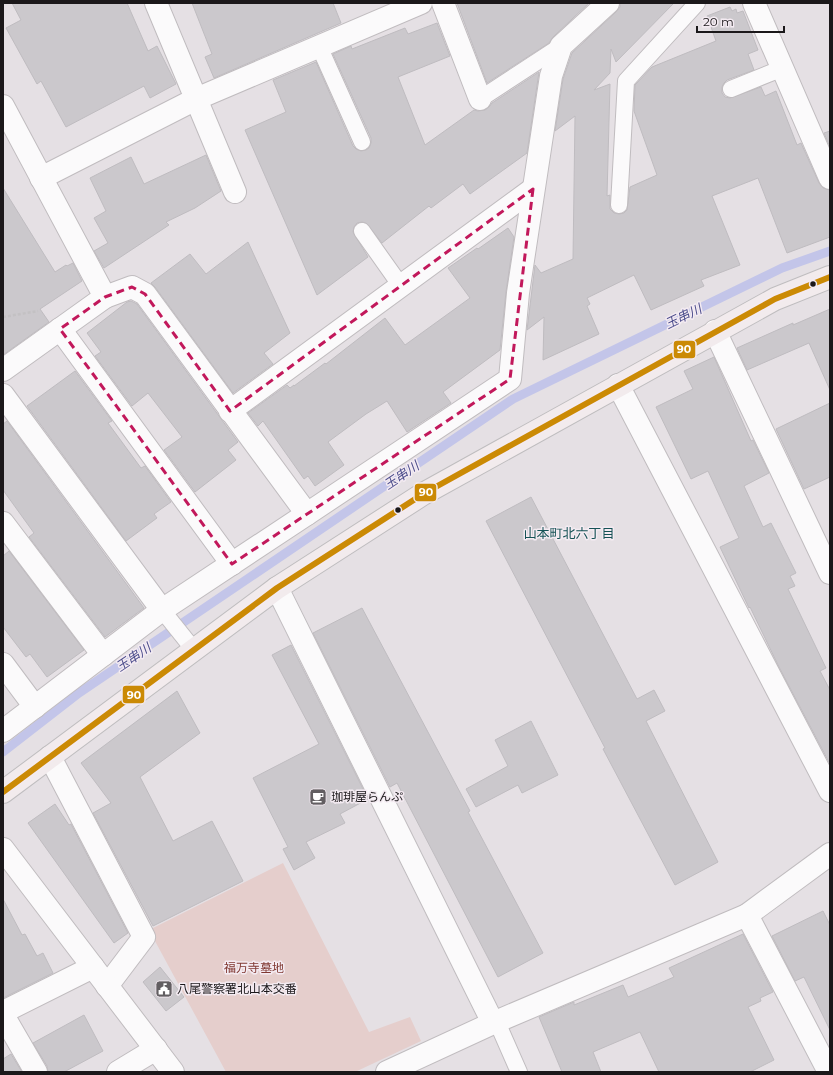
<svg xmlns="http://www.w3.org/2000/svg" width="833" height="1075" viewBox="0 0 833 1075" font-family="Montserrat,'Noto Sans JP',sans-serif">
  <rect width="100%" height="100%" fill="#e5e0e4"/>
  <path fill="#e5cecc" d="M283 863 369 1032 410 1017 421 1041 355 1072H226L149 930Z"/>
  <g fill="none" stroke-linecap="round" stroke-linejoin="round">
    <path stroke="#c3c5e9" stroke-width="9" d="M3 752 79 693 513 399 782 268 830 251"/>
  </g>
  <g fill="#cbc8cc" stroke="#bfbcc0">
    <path d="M12 3H127L148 51 157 46 176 84 150 98 144 86 66 127 41 81 37 84 6 28 21 20Z"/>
    <path d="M192 3H333L341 23 214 78 205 57 212 54Z"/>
    <path d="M457 3H589L553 37 549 43 487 83Z"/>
    <path d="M620 3H674L616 62 611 49 610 73 594 90 610 84 607 196 610 195V209L614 213 619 214 624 213 627 210 630 187 657 175 634 111 635 85 652 67 716 41 707 16 730 7 732 11 736 9 737 13 743 11 758 50 748 54 754 70 727 80 724 83 722 87V93L725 97 730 98 761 87 765 96 776 91 797 145 801 143 819 183 823 188 830 190V237L787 253 758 178 712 196 740 265 701 280 704 286 651 310 634 275 587 298 590 304 587 306 599 334 543 360 544 317 527 330 535 265 541 273 573 259 575 116 555 131 563 79 572 53 616 12 620 7Z"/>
    <path d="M437 23 450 56 398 77 425 145 474 110 478 111 485 110 489 107 492 103 539 72 527 153 470 194 463 184 431 208 429 206 382 243 366 223 362 222 357 223 354 227 353 232 368 257 317 295 245 130 286 112 273 80 316 62 353 146 356 149 361 151 366 150 369 148 371 143V138L333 54 351 46 352 49 405 28 408 34Z"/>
    <path d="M830 131V147L824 133Z"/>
    <path d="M206 155 221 191 195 208 166 222 169 225 104 268 94 251 108 243 94 218 106 211 90 178 131 157 144 184Z"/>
    <path d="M3 188 55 272 66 265 67 266 73 263 82 281 40 309 49 322 3 355Z"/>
    <path d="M508 228 514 237 506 292 500 350 443 392 451 403 407 432 387 401 366 414 328 442 344 465 315 486 308 476 304 479 263 421 258 426 248 413 287 385 290 388 294 385V386L325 363 326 364 385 318 405 345 470 298 448 268 477 248 478 249Z"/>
    <path d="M248 242 290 333 264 353 273 364 233 393 155 287 151 283 190 254 206 274Z"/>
    <path d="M131 301 137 304 238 442 228 450 236 460 195 492 164 450 182 437 148 393 132 406 95 356 101 352 87 333 127 302Z"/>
    <path d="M830 309V390L809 343 747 370 737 348 793 323V325Z"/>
    <path d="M714 357 751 441 753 440 769 473 744 486 763 527 771 523 796 573 790 576 795 586 788 589 826 668 820 671 830 690V764L779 667 750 607 749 608 720 547 739 538 708 471 691 479 656 407 693 389 684 371Z"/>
    <path d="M75 371 112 421 108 423 141 468 145 466 171 502 154 514 157 518 126 541 27 406Z"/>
    <path d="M830 403V477L804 489 776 429Z"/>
    <path d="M7 421 144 608 105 637 29 537 34 533 3 490V424Z"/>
    <path d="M531 497 637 699 654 690 665 711 646 721 718 862 675 885 603 749 605 748 486 521Z"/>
    <path d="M9 551 84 650 47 677 30 654 26 657 3 627V556Z"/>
    <path d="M362 608 470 811 468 812 543 953 498 977 397 783 390 787 313 633Z"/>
    <path d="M291 645 368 799 340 814 345 823 306 842 315 858 294 870 283 849 288 847 253 778 319 744 272 655Z"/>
    <path d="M177 691 200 733 140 777 173 841 212 821 243 881 153 926 93 813 111 803 81 763Z"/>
    <path d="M531 721 558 775 522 793 518 785 476 807 466 789 508 766 495 740Z"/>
    <path d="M55 804 69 825 71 824 128 933 114 943 28 823Z"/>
    <path d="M3 899 22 935 25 934 37 956 43 953 53 973 3 998Z"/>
    <path d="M823 911 830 925V1030L804 977 795 981 772 936Z"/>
    <path d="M743 934 773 992 760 998 761 1001 748 1007 774 1060 750 1072H659L640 1032 593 1052 601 1072H562L539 1017 574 1002V1005L623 985 628 997 674 977 669 968Z"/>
    <path d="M160 967 184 997 166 1011 143 982Z"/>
    <path d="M84 1015 103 1051 64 1072H48L47 1066 33 1043Z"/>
    <path d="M11 1054 22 1072H3V1059Z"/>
  </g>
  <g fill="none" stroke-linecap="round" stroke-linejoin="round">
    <g stroke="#c0bcbf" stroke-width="18">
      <g id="service">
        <path d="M319 46 362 142"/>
        <path d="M731 89 783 68"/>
        <path d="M480 99 561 46"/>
        <path d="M619 205 626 81 697 3"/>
        <path d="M362 231 401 286"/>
        <path d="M162 610 194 650"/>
        <path d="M497 1022 519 1072"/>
      </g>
    </g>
    <g stroke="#c0bcbf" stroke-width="24">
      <g id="minor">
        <path d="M156 3 235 192"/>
        <path d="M443 3 480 99"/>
        <path d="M754 3 830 178"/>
        <path d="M3 106 105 297 3 370"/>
        <path d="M41 178 196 99 421 3"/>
        <path d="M105 297 132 287 145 294 307 514 510 379 518 293 551 76 561 46 608 3"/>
        <path d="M60 329 232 564"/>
        <path d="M715 331 830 573"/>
        <path d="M618 385 830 791"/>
        <path d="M3 395 162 610"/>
        <path d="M230 411 533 189"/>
        <path d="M3 523 103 655"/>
        <path d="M277 588 493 1023"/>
        <path d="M3 664 35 707"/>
        <path d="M3 731 162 610 307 514"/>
        <path d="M50 757 144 937 107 986"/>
        <path d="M747 915 829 1072"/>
        <path d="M3 1012 93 967"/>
        <path d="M3 1015 36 1072"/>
        <path d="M118 1072 156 1049"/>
        <path d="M387 1072 493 1023 747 915 830 854"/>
      </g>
    </g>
    <g stroke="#c0bcbf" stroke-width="24">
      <path id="tertiary" d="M3 849 173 1072"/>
    </g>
    <g stroke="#bfbdbf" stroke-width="24">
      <path id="primary" d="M3 792 277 588 423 494 775 299 830 277"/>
    </g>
    <path stroke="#c3c1c3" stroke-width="2.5" stroke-dasharray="3 2" stroke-linecap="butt" d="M3 317 38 311"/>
    <use href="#service" stroke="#fbfafb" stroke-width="16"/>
    <use href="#minor" stroke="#fbfafb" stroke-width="22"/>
    <use href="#tertiary" stroke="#fbfafb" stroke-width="22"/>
    <use href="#primary" stroke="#f2ebed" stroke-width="22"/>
    <g stroke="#f4ebf2" stroke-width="9">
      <path id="bus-1" d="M3 792 277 588 423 494 775 299 830 277"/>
    </g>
    <use href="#bus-1" stroke="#cb8a05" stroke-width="6"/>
  </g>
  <path fill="none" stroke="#c2185b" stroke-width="3" stroke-dasharray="8 5" stroke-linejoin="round" d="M533 189 510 379 232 564 60 329 105 297 132 287 145 294 230 411Z"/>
  <defs>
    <g id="cafe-square" transform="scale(0.9)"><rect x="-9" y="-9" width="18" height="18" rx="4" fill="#625e61" stroke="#f4ebf2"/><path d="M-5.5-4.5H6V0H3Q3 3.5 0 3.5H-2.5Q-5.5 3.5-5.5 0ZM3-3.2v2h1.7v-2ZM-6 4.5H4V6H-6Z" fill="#fff"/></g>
    <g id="civic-square" transform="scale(0.9)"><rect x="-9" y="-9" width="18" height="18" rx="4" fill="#625e61" stroke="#f4ebf2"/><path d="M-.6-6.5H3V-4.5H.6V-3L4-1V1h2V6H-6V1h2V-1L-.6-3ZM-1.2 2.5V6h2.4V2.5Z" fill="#fff"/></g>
  </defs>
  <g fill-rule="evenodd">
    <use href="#cafe-square" x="318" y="797"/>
    <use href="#civic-square" x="164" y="989"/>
  </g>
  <g fill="#1b181a" stroke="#f4ebf2" stroke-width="1.5">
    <circle cx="813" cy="284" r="3.5"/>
    <circle cx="398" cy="510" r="3.5"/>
  </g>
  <g text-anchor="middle" stroke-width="3" stroke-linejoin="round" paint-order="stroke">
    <g font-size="12" fill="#1b181a" stroke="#f4ebf2" text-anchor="start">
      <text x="331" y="801">珈琲屋らんぷ</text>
      <text x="177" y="993">八尾警察署北山本交番</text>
    </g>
    <g font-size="12" fill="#803932" stroke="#f4ebf2">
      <text x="254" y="972">福万寺墓地</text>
    </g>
    <g font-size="13" font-style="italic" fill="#4c4d8c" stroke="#f4ebf2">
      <text transform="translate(683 316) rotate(-26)" y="5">玉串川</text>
      <text transform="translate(401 475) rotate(-34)" y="5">玉串川</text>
      <text transform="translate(133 657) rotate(-34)" y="5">玉串川</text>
    </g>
    <g font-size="13" fill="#155255" stroke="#f4ebf2">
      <text x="569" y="538">山本町北六丁目</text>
    </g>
  </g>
  <g stroke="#f4ebf2" stroke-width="1.5">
    <rect x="673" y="340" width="23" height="19" rx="4" fill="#cb8a05"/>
    <rect x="414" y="483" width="23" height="19" rx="4" fill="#cb8a05"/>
    <rect x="122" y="685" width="23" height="19" rx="4" fill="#cb8a05"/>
  </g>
  <g font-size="11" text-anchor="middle" font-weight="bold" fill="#fff">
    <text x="684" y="353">90</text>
    <text x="426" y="496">90</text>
    <text x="134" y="699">90</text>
  </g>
  <rect width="833" height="1075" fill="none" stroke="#1b181a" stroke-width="8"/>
  <path d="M697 26v6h87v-6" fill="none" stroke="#1b181a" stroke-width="2"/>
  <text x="703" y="26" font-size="12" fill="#1b181a" stroke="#f4ebf2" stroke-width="3" paint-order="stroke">20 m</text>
</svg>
